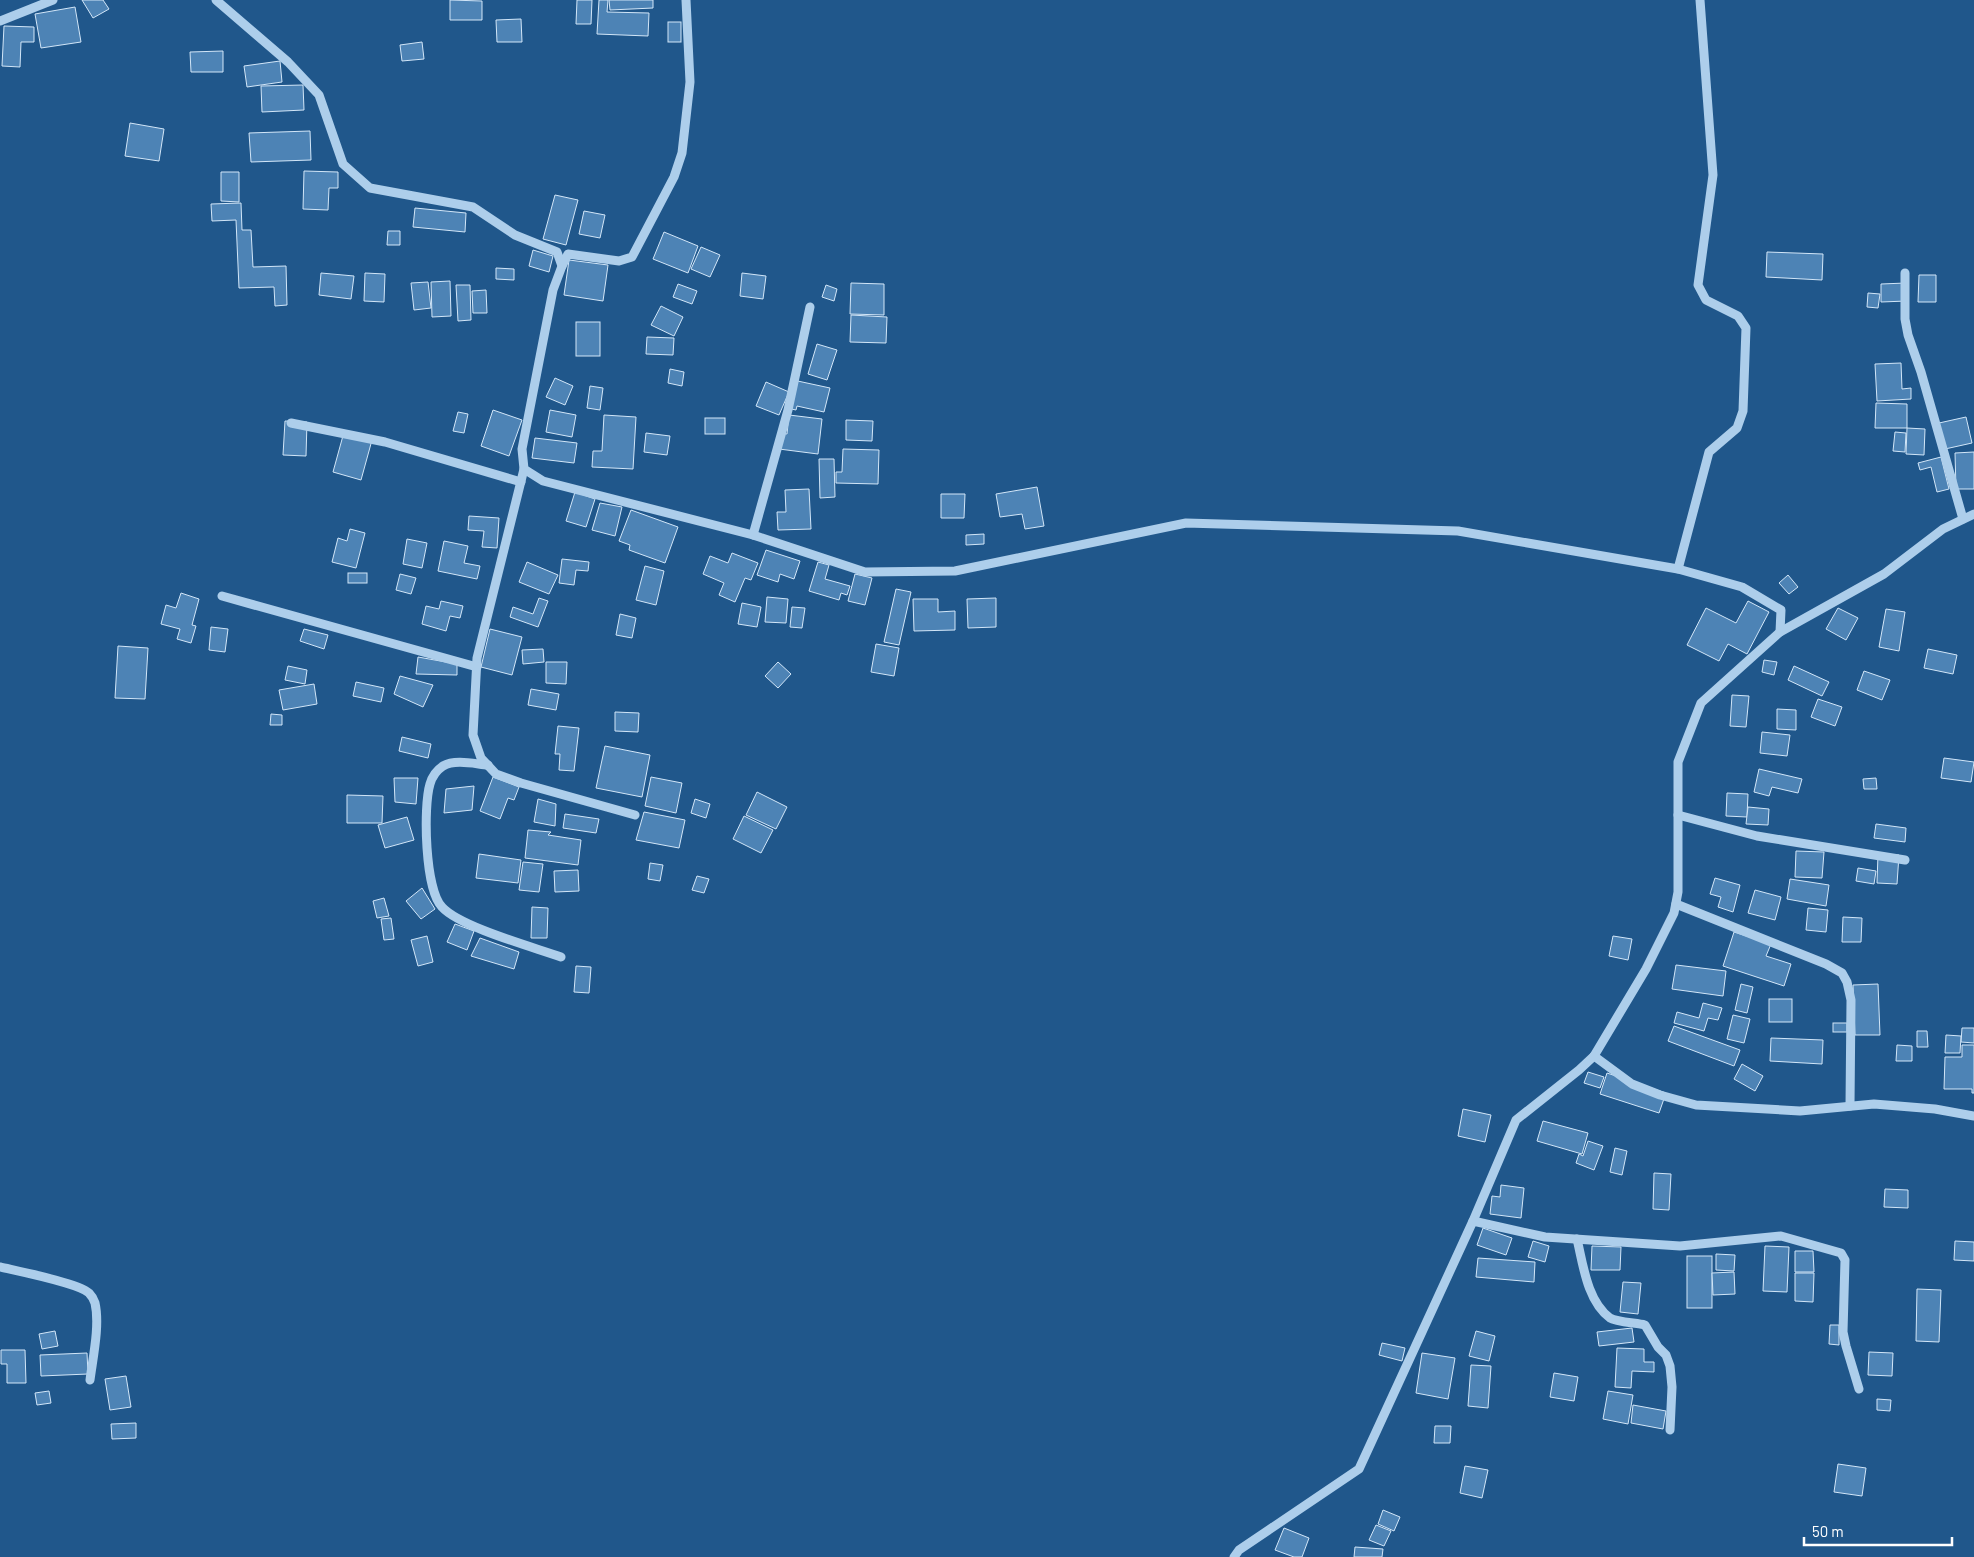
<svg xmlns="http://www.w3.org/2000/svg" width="1974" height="1557" viewBox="0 0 1974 1557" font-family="Barlow,sans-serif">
  <rect width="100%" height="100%" fill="#20578b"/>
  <g fill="#4d83b5" stroke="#d2e6f8">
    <path d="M82 0H103L109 9 93 18Z"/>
    <path d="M450 0 482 1V20H450Z"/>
    <path d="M577 0H592L591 24H576Z"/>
    <path d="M599 0H608L607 12 649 13 648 36 597 34Z"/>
    <path d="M609 0H653V8L610 10Z"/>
    <path d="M75 7 81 42 41 48 35 14Z"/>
    <path d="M521 19 522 42H497L496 20Z"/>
    <rect x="668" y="22" width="13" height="20"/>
    <path d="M4 26 34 27V42H21L20 67 2 66Z"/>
    <path d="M422 42 424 59 402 61 400 45Z"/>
    <path d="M223 51V72H191L190 52Z"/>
    <path d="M280 61 282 82 247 87 244 66Z"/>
    <path d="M303 85 304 110 262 112 261 86Z"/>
    <path d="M130 123 164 129 159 161 125 156Z"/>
    <path d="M310 131 311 160 251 162 249 133Z"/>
    <path d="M304 171 338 172V188H329L328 210 303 209Z"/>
    <path d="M221 172H239V202L221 201Z"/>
    <path d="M555 195 578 200 566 245 543 239Z"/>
    <path d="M241 203 242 230H251L253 267 286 266 287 305 275 306 274 287 239 288 236 220 212 221 211 204Z"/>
    <path d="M415 208 466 213 465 232 413 227Z"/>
    <path d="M584 211 605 215 600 238 579 234Z"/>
    <path d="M388 231H400V245H387Z"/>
    <path d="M664 232 698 246 688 273 653 259Z"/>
    <path d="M701 247 720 255 710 277 691 269Z"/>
    <path d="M533 250 553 256 549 272 529 266Z"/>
    <path d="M1767 252 1823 254 1822 280 1766 277Z"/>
    <path d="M569 260 608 265 603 301 564 295Z"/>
    <path d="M496 268 514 269V280L496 279Z"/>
    <path d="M321 273 354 276 351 299 319 295Z"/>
    <path d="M365 273 385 274 384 302 364 301Z"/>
    <path d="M742 273 766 276 763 299 740 296Z"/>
    <path d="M1919 275H1936V302H1918Z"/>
    <path d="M450 281 451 316 432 317 431 282Z"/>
    <path d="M428 282 431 308 414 310 411 283Z"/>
    <path d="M851 283 884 284V315L850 314Z"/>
    <path d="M1906 283 1907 301 1881 302V284Z"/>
    <path d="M678 284 697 291 692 304 673 297Z"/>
    <path d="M456 285H470L471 320 458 321Z"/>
    <path d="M826 285 837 289 834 301 822 297Z"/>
    <path d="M486 290 487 313H473L472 291Z"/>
    <path d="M1868 293 1880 294 1878 308 1867 307Z"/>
    <path d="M661 306 683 317 674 336 651 325Z"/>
    <path d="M851 315 887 317 886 343 850 342Z"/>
    <rect x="576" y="322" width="24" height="34"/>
    <path d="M647 337 674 338 673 355 646 354Z"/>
    <path d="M817 344 837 350 827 380 808 374Z"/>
    <path d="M1901 363 1902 389 1911 388V399L1877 401 1875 364Z"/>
    <path d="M670 369 684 372 682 386 668 383Z"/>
    <path d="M555 378 573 386 565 405 546 397Z"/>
    <path d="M793 380 830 388 824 412 797 406 796 410 787 408Z"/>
    <path d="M766 382 789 392 779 415 756 406Z"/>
    <path d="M590 386 603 388 600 410 587 408Z"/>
    <path d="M1876 403 1907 404V428H1875Z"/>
    <path d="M493 410 522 420 509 456 481 446Z"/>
    <path d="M550 410 576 415 572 437 546 432Z"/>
    <path d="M458 412 468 414 464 433 453 431Z"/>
    <path d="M604 415 636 417 633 469 592 467 593 451H602Z"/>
    <path d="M789 415 822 419 818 454 779 449 781 433 787 434Z"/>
    <path d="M1966 417 1972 443 1945 449 1939 423Z"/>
    <rect x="705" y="418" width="20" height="16"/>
    <path d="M846 420 873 421 872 441 846 440Z"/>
    <path d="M285 421 307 422 306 456 283 455Z"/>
    <path d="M1907 428 1925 429 1924 455 1906 454Z"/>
    <path d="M344 432 372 440 361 480 333 472Z"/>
    <path d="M1895 432 1906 433 1905 452 1893 451Z"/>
    <path d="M646 433 670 436 667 455 644 452Z"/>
    <path d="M535 438 577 443 574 463 532 458Z"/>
    <path d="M843 449 879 450 878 484 836 483V472H842Z"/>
    <path d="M1974 452V489H1956L1955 453Z"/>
    <path d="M1941 457 1949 489 1937 492 1931 467 1920 470 1918 463Z"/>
    <path d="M819 459H834L835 497 820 498Z"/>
    <path d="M1037 487 1044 526 1025 529 1022 514 1000 517 996 494Z"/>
    <path d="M809 489 811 529 778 530 777 512H786L785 490Z"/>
    <path d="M575 492 595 499 586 527 566 521Z"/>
    <path d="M941 494H965L964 518H941Z"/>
    <path d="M600 503 622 507 615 536 592 530Z"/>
    <path d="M631 510 678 527 665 563 629 550 630 545 619 541Z"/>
    <path d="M469 516 499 518 497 548 482 547 484 531 468 530Z"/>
    <path d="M350 529 365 533 356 568 332 562 338 538 347 541Z"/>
    <path d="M984 534V544L966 545V535Z"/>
    <path d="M407 539 427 543 422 568 403 564Z"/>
    <path d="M444 541 468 546 464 563 480 566 477 579 438 571Z"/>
    <path d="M766 550 800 561 794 579 780 574 778 582 757 575Z"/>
    <path d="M732 553 758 563 751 580 745 578 735 602 719 595 724 583 703 574 710 556 728 563Z"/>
    <path d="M562 559 589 562 588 571 576 570 574 585 559 583Z"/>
    <path d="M527 562 558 575 549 594 519 582Z"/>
    <path d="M818 562 829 565 825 579 850 586 847 595 841 593 839 600 809 591Z"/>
    <path d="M645 566 664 571 656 605 636 600Z"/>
    <rect x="348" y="573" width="19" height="10"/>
    <path d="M400 574 416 578 411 594 396 590Z"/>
    <path d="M855 574 872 578 865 605 848 601Z"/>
    <path d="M1788 575 1798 587 1789 594 1779 583Z"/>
    <path d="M896 589 911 592 899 645 884 642Z"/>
    <path d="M181 593 199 599 192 625 196 626 191 643 177 639 180 629 161 624 166 605 176 608Z"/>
    <path d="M767 597 788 599 786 623 765 622Z"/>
    <path d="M539 598 548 601 538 627 510 617 513 607 533 614Z"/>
    <path d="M996 598V627L968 628 967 599Z"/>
    <path d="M913 599H938V612L955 611V630L914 631Z"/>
    <path d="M441 601 463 606 460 618 450 616 446 631 422 624 426 606 439 609Z"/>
    <path d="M1748 601 1769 612 1747 654 1728 644 1719 661 1687 645 1706 608 1736 623Z"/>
    <path d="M742 603 761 607 757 627 738 624Z"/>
    <path d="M792 607 805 608 802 628 790 627Z"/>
    <path d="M1838 608 1858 618 1846 640 1826 629Z"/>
    <path d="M1886 609 1905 612 1899 651 1879 647Z"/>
    <path d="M620 614 636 618 632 638 616 635Z"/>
    <path d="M211 627 228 629 225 652 209 650Z"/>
    <path d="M304 629 328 635 324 649 300 641Z"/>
    <path d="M490 629 522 637 512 675 481 667Z"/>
    <path d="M876 644 899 648 894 676 871 672Z"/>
    <path d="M118 646 148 648 145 699 115 698Z"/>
    <path d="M543 649 544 662 523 664 522 650Z"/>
    <path d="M1928 649 1957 655 1953 674 1924 668Z"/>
    <path d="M418 657 457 664V675L416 674Z"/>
    <path d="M1764 660 1777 662 1774 675 1762 672Z"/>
    <path d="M546 662H567L566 684 546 683Z"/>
    <path d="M778 662 791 674 778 688 765 676Z"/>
    <path d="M288 666 307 670 305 684 285 680Z"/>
    <path d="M1794 666 1829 682 1822 696 1788 680Z"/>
    <path d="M1864 671 1890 680 1882 700 1857 690Z"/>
    <path d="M400 676 433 685 423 707 394 694Z"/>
    <path d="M356 682 384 688 381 702 353 696Z"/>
    <path d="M314 684 317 704 283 710 279 690Z"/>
    <path d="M531 689 559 694 556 710 528 705Z"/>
    <path d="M1732 695 1749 696 1746 727 1730 726Z"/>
    <path d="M1818 699 1842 707 1835 726 1811 717Z"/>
    <path d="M1777 709 1796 710V730L1777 729Z"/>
    <path d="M615 712 639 713 638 732 615 731Z"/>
    <path d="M271 714 282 715V725H270Z"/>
    <path d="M558 726 579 728 574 771 559 770 560 754H555Z"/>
    <path d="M1762 732 1790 735 1787 756 1760 753Z"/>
    <path d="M402 737 431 744 428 758 399 751Z"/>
    <path d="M605 746 650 755 642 797 596 788Z"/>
    <path d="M1944 758 1974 762 1971 782 1941 778Z"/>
    <path d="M1759 769 1802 779 1798 793 1772 787 1769 796 1754 792Z"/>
    <path d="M493 777 519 787 514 800 508 798 500 819 480 811Z"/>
    <path d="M651 777 682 783 676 813 645 806Z"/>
    <path d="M394 778H418L416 804 395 802Z"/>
    <path d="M1876 778 1877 789H1864L1863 779Z"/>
    <path d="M474 786 472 810 444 813 446 789Z"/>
    <path d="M757 792 787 807 776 829 746 815Z"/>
    <path d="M1727 793 1748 794 1747 817 1726 816Z"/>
    <path d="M347 795 383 796 382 823H347Z"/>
    <path d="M538 799 556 804 555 826 534 822Z"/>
    <path d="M695 799 710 804 706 818 691 813Z"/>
    <path d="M1748 807 1769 809 1768 825 1746 824Z"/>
    <path d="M644 812 685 820 679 848 636 840Z"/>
    <path d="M565 814 599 819 596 833 563 828Z"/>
    <path d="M744 816 773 830 761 853 733 839Z"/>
    <path d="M407 817 414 840 385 848 378 825Z"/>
    <path d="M1876 824 1906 828 1905 842 1874 838Z"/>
    <path d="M528 830 551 832 548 835 581 840 578 865 525 858Z"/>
    <path d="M1796 851 1824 852 1822 878 1795 877Z"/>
    <path d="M479 854 521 860 518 883 476 878Z"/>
    <path d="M1878 854 1899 855 1897 884 1877 883Z"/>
    <path d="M523 862 543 864 539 892 519 890Z"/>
    <path d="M650 863 663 865 660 881 648 879Z"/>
    <path d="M1858 868 1876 871 1874 884 1856 881Z"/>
    <path d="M578 870 579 891 555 892 554 871Z"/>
    <path d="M697 876 709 879 704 893 692 890Z"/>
    <path d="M1715 878 1740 885 1733 912 1718 907 1721 897 1710 894Z"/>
    <path d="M1790 879 1829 885 1826 906 1787 899Z"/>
    <path d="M422 888 435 909 421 919 406 901Z"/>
    <path d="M1755 890 1781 897 1775 920 1748 913Z"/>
    <path d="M384 898 389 916 377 918 373 901Z"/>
    <path d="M532 907 548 908 547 938H531Z"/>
    <path d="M1808 908 1828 910 1826 932 1806 930Z"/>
    <path d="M1843 917 1862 918 1861 942H1842Z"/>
    <path d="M391 918 394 939 384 940 381 919Z"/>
    <path d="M455 924 474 931 467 950 447 942Z"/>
    <path d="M1734 932 1771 944 1766 956 1791 964 1784 986 1723 966Z"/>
    <path d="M427 936 433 962 418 966 411 940Z"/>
    <path d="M1613 936 1632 939 1628 960 1609 956Z"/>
    <path d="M480 938 519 952 514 969 471 956Z"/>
    <path d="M1676 965 1726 971 1723 996 1672 989Z"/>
    <path d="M576 966 591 967 589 993 574 992Z"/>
    <path d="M1741 984 1753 987 1747 1013 1735 1010Z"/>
    <path d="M1878 984 1880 1035H1855L1853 985Z"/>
    <rect x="1769" y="999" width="23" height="23"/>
    <path d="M1703 1003 1722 1008 1718 1020 1708 1018 1704 1031 1674 1023 1677 1012 1699 1018Z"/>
    <path d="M1733 1015 1750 1019 1744 1043 1727 1039Z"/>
    <rect x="1833" y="1023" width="14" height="9"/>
    <path d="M1674 1026 1740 1050 1734 1066 1668 1041Z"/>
    <path d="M1962 1028H1974V1043L1961 1042Z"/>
    <path d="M1917 1031H1927L1928 1047H1917Z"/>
    <path d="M1946 1035 1961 1036 1960 1053H1945Z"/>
    <path d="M1771 1038 1823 1040 1822 1064 1770 1061Z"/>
    <path d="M1897 1045 1912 1046V1061H1896Z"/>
    <path d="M1962 1045H1974V1093H1972V1089H1944L1945 1057H1962Z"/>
    <path d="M1742 1064 1763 1076 1755 1091 1734 1079Z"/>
    <path d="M1588 1072 1604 1077 1600 1088 1584 1083Z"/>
    <path d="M1607 1073 1666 1093 1659 1113 1600 1094Z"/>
    <path d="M1463 1109 1491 1115 1485 1142 1458 1136Z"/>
    <path d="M1543 1121 1588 1133 1582 1154 1537 1141Z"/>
    <path d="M1588 1141 1603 1146 1594 1170 1576 1163 1579 1154 1583 1156Z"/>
    <path d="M1615 1148 1627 1151 1622 1175 1610 1172Z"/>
    <path d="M1654 1173 1671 1174 1669 1210 1653 1209Z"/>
    <path d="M1501 1185 1524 1188 1521 1218 1490 1214 1492 1196 1500 1197Z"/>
    <path d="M1885 1189 1908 1190V1208L1884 1207Z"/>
    <path d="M1483 1228 1512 1238 1506 1255 1477 1245Z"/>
    <path d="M1533 1241 1549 1246 1545 1262 1528 1257Z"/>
    <path d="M1955 1241 1974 1242V1261L1954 1260Z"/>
    <path d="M1592 1246 1621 1247 1620 1270H1591Z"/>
    <path d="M1765 1246 1789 1247 1787 1292 1763 1291Z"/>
    <path d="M1795 1251H1813L1814 1272H1795Z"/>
    <path d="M1716 1254 1735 1255 1734 1271 1716 1270Z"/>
    <rect x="1687" y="1256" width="25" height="52"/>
    <path d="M1478 1258 1535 1262 1534 1282 1476 1277Z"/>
    <path d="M1734 1272 1735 1294 1713 1295 1712 1273Z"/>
    <path d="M1795 1273H1814L1813 1302 1795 1301Z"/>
    <path d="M1623 1282 1641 1283 1638 1314 1620 1312Z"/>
    <path d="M1917 1289 1941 1290 1939 1342 1916 1341Z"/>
    <path d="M1830 1325H1839V1345L1829 1344Z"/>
    <path d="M1632 1328 1634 1342 1599 1346 1597 1332Z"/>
    <path d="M55 1331 58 1346 42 1349 39 1334Z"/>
    <path d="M1476 1331 1495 1336 1489 1361 1469 1356Z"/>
    <path d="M1382 1343 1405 1348 1402 1361 1379 1355Z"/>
    <path d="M1617 1348 1644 1349V1362H1654V1372L1632 1371 1631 1388 1615 1387Z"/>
    <path d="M1 1350H25L26 1383H7V1364H1Z"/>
    <path d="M1869 1352 1893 1353 1892 1376 1868 1375Z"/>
    <path d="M87 1353 88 1374 41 1376 40 1355Z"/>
    <path d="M1422 1353 1455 1358 1448 1399 1416 1393Z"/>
    <path d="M1471 1365 1491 1366 1488 1408 1468 1406Z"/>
    <path d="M1554 1373 1578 1377 1574 1401 1550 1397Z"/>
    <path d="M126 1376 131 1407 110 1410 105 1379Z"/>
    <path d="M49 1391 51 1403 37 1405 35 1393Z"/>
    <path d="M1608 1391 1633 1395 1628 1424 1603 1419Z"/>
    <path d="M1877 1399 1891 1400 1890 1411 1877 1410Z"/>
    <path d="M1633 1405 1666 1411 1663 1429 1631 1423Z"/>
    <path d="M136 1423V1438L112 1439 111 1424Z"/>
    <path d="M1435 1426H1451L1450 1443H1434Z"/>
    <path d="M1838 1464 1866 1468 1862 1496 1834 1492Z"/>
    <path d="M1465 1466 1488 1470 1482 1498 1460 1493Z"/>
    <path d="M1383 1510 1400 1517 1394 1531 1378 1524Z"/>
    <path d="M1376 1525 1391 1531 1384 1546 1369 1540Z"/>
    <path d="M1284 1528 1309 1538 1302 1557H1294L1275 1550Z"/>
    <path d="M1355 1547 1383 1549 1382 1557H1354Z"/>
  </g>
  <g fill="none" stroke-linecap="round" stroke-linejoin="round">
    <g stroke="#adceeb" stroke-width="9">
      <path d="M216 0 288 62 319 95 343 164 370 188 473 207 515 235 557 252 562 266 553 290 522 449 524 469 543 481 753 535 865 572 955 571 1186 523 1458 531 1678 569 1742 587 1781 610 1780 632"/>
      <path d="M0 21 53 0"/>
      <path d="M562 266 568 254 619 261 632 257 674 177 682 153 690 82 686 0"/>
      <path d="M1905 273V319L1908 335 1921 372 1963 519"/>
      <path d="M291 423 385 442 521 482"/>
      <path d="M524 469 477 658 473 735 481 758 496 774 521 783 635 815"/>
      <path d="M753 535 788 410 810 307"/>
      <path d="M1678 569 1709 452 1737 428 1743 411 1746 328 1738 316 1706 300 1698 285 1713 175 1700 0"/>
      <path d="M222 596 477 667"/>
      <path d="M488 765C475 764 455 759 443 766 437 770 432 777 430 784 423 807 425 890 442 907 460 927 533 947 561 957"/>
      <path d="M1678 815 1757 836 1905 860"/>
      <path d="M1676 904 1826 964 1842 973 1847 982 1851 1000 1850 1106"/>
      <path d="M1594 1056 1632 1084 1660 1095 1696 1105 1800 1111 1874 1104 1935 1109 1974 1116"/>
      <path d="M1473 1221 1545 1237 1680 1246 1781 1236 1841 1253 1845 1260 1843 1332 1846 1346 1859 1389"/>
      <path d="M1577 1239C1583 1264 1587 1301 1610 1318 1616 1322 1637 1323 1645 1325L1658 1347 1666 1355 1670 1366 1672 1387 1670 1430"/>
      <path d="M0 1267C17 1271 78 1283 89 1293 91 1295 94 1300 95 1303 100 1325 93 1357 90 1380"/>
      <path d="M1234 1557 1239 1550 1359 1469 1473 1221 1516 1120 1579 1070 1594 1056 1646 969 1674 913 1678 892V762L1701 703 1780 632 1884 574 1943 529 1974 514"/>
    </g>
  </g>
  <path d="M1804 1537v8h148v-8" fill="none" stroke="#ffffff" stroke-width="2.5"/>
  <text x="1812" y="1537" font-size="15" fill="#ffffff" stroke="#20578b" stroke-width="4" paint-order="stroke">50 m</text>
</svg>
